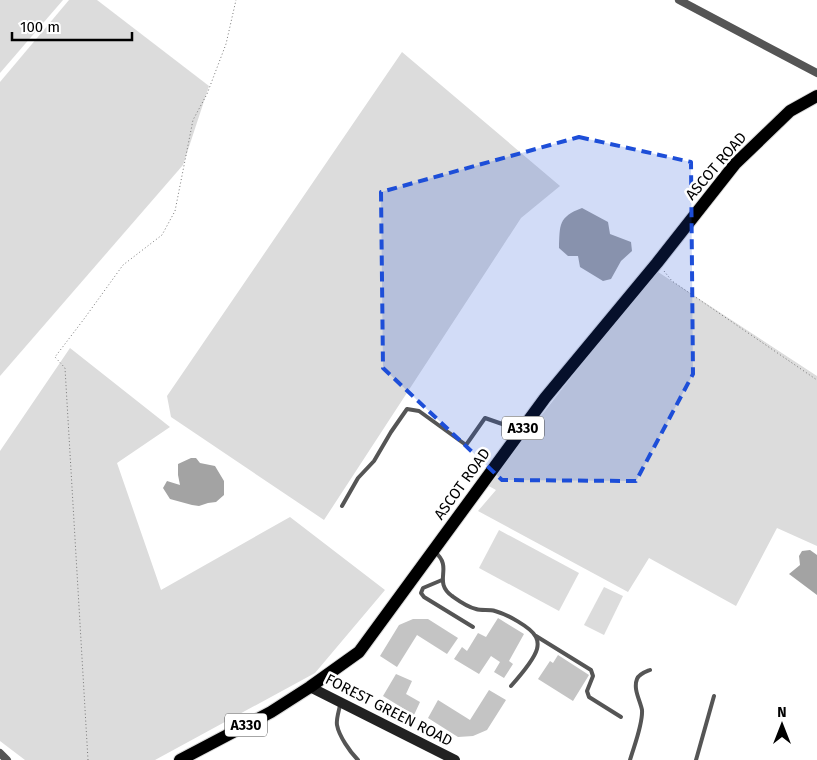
<svg xmlns="http://www.w3.org/2000/svg" width="817" height="760" viewBox="0 0 817 760" font-family="'Fira Sans',sans-serif">
  <rect width="100%" height="100%" fill="#fff"/>
  <g fill="#dcdcdc">
    <path d="M0 0H63L0 73Z"/>
    <path d="M69 0H97L209 86 183 165 0 376V82Z"/>
    <path d="M402 52 560 186 521 218 324 520 171 417 167 396Z"/>
    <path d="M655 270 817 376V546L777 528 736 606 649 558 628 592 478 511 496 490 487 485Z"/>
    <path d="M70 348 170 427 117 463 161 590 290 517 385 590 315 673 155 760H25L0 741V451Z"/>
    <path d="M499 530 579 573 559 611 479 568Z"/>
    <path d="M604 587 623 596 604 635 584 625Z"/>
  </g>
  <g fill="#a3a3a3">
    <path d="M582 208 608 222 610 234 631 242 632 251 621 261 611 279 603 281 580 267 578 256H568L559 248C560 225 558 217 582 208Z"/>
    <path d="M191 458H196L200 463 215 466 224 481V495L216 502 208 503 199 506 192 505 170 499 163 488 167 481 180 485 178 475V464Z"/>
    <path d="M810 550 817 555V595L789 574 800 565 799 556 802 551Z"/>
  </g>
  <g fill="#c4c4c4">
    <path d="M498 618 524 634 509 661 513 664 504 678 494 672 500 662 491 656 479 674 454 659 462 647 467 651 478 633 486 637Z"/>
    <path d="M413 619H428L458 638 447 654 417 635 397 667 380 656 399 625Z"/>
    <path d="M558 655 589 675 573 701 538 679 550 661 553 663Z"/>
    <path d="M396 674 412 681 406 694 420 702 414 715 383 696Z"/>
    <path d="M489 690 506 700 487 730 473 736 458 737 428 718 438 700 470 720Z"/>
  </g>
  <g fill="none" stroke-linecap="round" stroke-linejoin="round">
    <g stroke="#dbdbdb" stroke-width="14">
      <path id="primary" d="M180 760 271 712 310 687 359 652 545 398 657 263 735 164 790 111 817 96"/>
    </g>
    <g stroke="#777" stroke-width="1" stroke-dasharray="1 2.5" stroke-linecap="butt">
      <path d="M664 271 672 281 817 380"/>
      <path d="M88 760 65 368 55 357 84 319 123 265 162 235 175 211 193 120 207 94 226 44 236 0"/>
    </g>
    <g stroke="#555" stroke-width="4">
      <path d="M342 506 358 478 374 461 391 432 407 409 419 411 466 445 485 418 508 426 517 432"/>
      <path d="M435 552C454 568 432 581 452 596 459 601 467 607 476 609 482 611 489 609 495 611 506 614 531 627 536 637 538 641 538 645 537 649 534 660 519 677 511 686"/>
      <path d="M442 580 423 588 421 593 424 597 473 627"/>
      <path d="M536 636 591 670 593 676 587 691 589 697 621 717"/>
      <path d="M340 705C339 711 336 719 337 725 339 736 350 752 358 760"/>
      <path d="M630 760C634 746 643 724 642 710 640 700 633 689 637 679 639 674 645 672 650 670"/>
      <path d="M696 760 714 696"/>
    </g>
    <g stroke="#555" stroke-width="8">
      <path d="M679 0 817 73"/>
      <path d="M0 753 7 760"/>
    </g>
    <path stroke="#222" stroke-width="10" d="M310 687 455 760"/>
    <use href="#primary" stroke="#000" stroke-width="12"/>
  </g>
  <path fill="#1d4ed8" fill-opacity="0.2" stroke="#1d4ed8" stroke-width="4" stroke-dasharray="10 6" stroke-linejoin="round" d="M579 137 691 162 693 374 636 481 502 480 383 368 381 192Z"/>
  <g text-anchor="middle" stroke-width="5" stroke-linejoin="round" paint-order="stroke">
    <g fill="#fff" stroke="#4c4c4c" stroke-width="1">
      <rect x="502" y="416.5" width="42" height="23" rx="4"/>
      <rect x="225" y="713.5" width="42" height="23" rx="4"/>
    </g>
    <g font-size="14" font-weight="bold" fill="#000">
      <text x="523" y="433">A330</text>
      <text x="246" y="730">A330</text>
    </g>
    <g font-size="15" fill="#000" stroke="#fff">
      <text transform="translate(716 166) rotate(-49)" y="5">ASCOT ROAD</text>
      <text transform="translate(462 484) rotate(-54)" y="5">ASCOT ROAD</text>
      <text transform="translate(389 710) rotate(27)" y="5">FOREST GREEN ROAD</text>
    </g>
  </g>
  <g transform="translate(782 725)" stroke="#ffffff" stroke-width="4" paint-order="stroke">
  <path d="M0-4L9 19L0 12L-9 19Z" fill="#000000"/>
  <text y="-8" font-size="14" font-weight="bold" text-anchor="middle" fill="#000000">N</text>
  </g>
  <path d="M12 32v8h120v-8" fill="none" stroke="#000000" stroke-width="2.5"/>
  <text x="20" y="32" font-size="15" fill="#000000" stroke="#ffffff" stroke-width="4" paint-order="stroke">100 m</text>
</svg>
